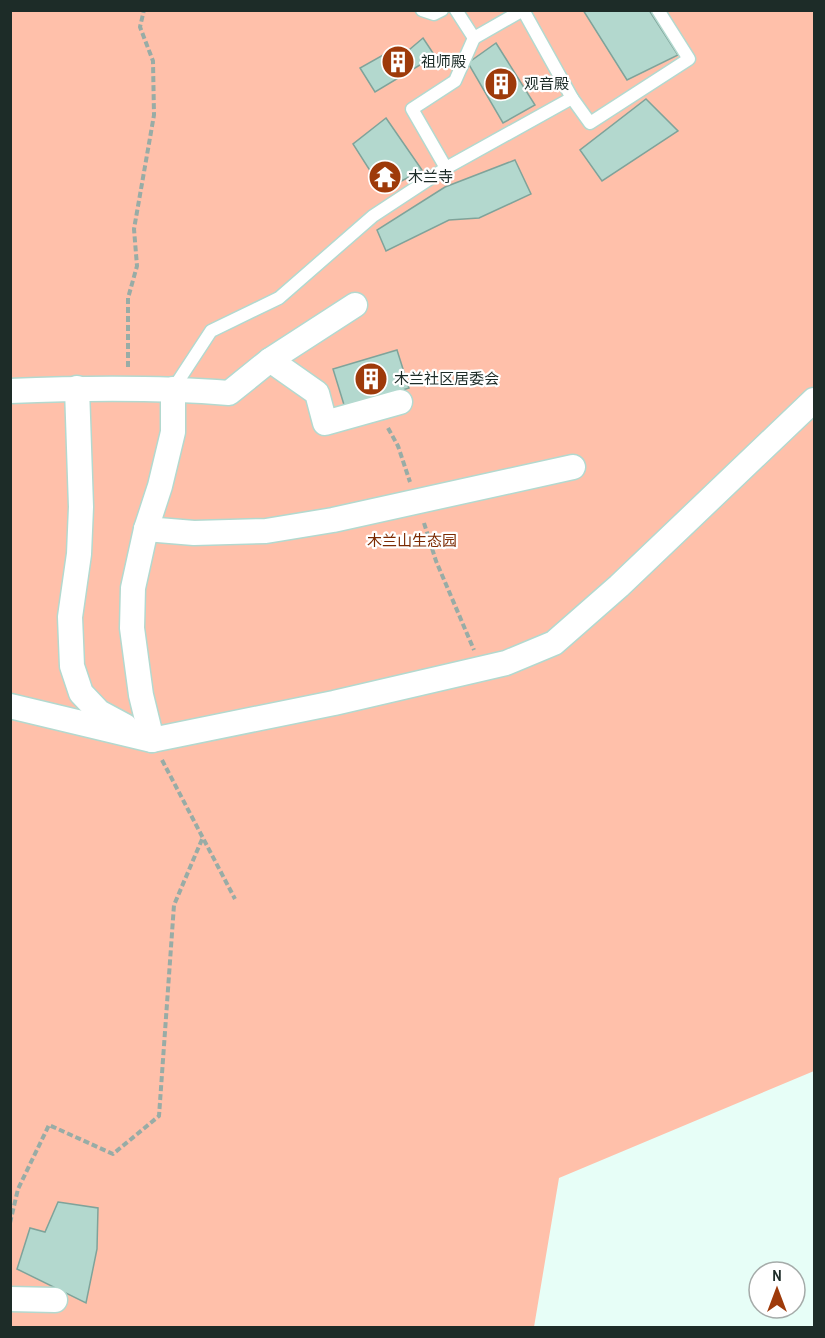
<svg xmlns="http://www.w3.org/2000/svg" width="825" height="1338" viewBox="0 0 825 1338" font-family="'Archivo Narrow','Noto Sans SC',sans-serif">
  <rect width="100%" height="100%" fill="#e7fef7"/>
  <path fill="#ffc0aa" d="M10 11H814V1071L559 1178 534 1327H11Z"/>
  <g fill="#b3d8ce" stroke="#7fa39a" stroke-width="1.5">
    <path d="M583 10H649L678 55 627 80Z"/>
    <path d="M423 38 435 56 375 92 360 68 399 46 403 55Z"/>
    <path d="M496 43 535 105 503 123 468 63Z"/>
    <path d="M646 99 678 131 602 181 580 150Z"/>
    <path d="M386 118 422 170 383 191 353 144Z"/>
    <path d="M515 160 531 194 479 218 449 220 386 251 377 230 445 187Z"/>
    <path d="M397 350 409 388 345 408 333 369Z"/>
    <path d="M58 1202 98 1208 97 1249 86 1303 17 1269 30 1228 45 1232Z"/>
  </g>
  <g fill="none" stroke-linecap="round" stroke-linejoin="round">
    <g stroke="#b3d9cf" stroke-width="15">
      <g id="service">
        <path d="M422 10 434 14 442 10"/>
        <path d="M572 98 590 123 689 59 658 10"/>
        <path d="M446 168 412 109 455 81 474 38"/>
        <path d="M173 389 211 331 279 298 373 216 446 168 572 98 523 10 474 38 456 10"/>
      </g>
    </g>
    <g stroke="#b3d9cf" stroke-width="27">
      <g id="minor">
        <path d="M270 360 317 393 325 423 400 402"/>
        <path d="M77 388 81 507 79 554 70 617 72 666 81 693 99 712 125 726"/>
        <path d="M10 391C83 388 156 387 229 393L270 360 355 305"/>
        <path d="M146 529 194 533 266 531 333 520 573 467"/>
        <path d="M10 706 152 740 334 703 506 663 554 643 619 586 814 400"/>
        <path d="M152 740 141 695 132 628 133 588 146 529 160 486 173 432V389"/>
        <path d="M10 1299 55 1300"/>
      </g>
    </g>
    <g stroke="#98aca6" stroke-width="4" stroke-dasharray="6 3" stroke-linecap="butt">
      <path d="M128 367V298L137 266 134 229 154 115 153 61 140 27 144 10"/>
      <path d="M388 428 398 446 410 482"/>
      <path d="M424 523 436 561 474 650"/>
      <path d="M162 760 235 899"/>
      <path d="M10 1223 18 1189 49 1125 113 1154 159 1116 174 905 203 837"/>
    </g>
    <use href="#service" stroke="#fff" stroke-width="12"/>
    <use href="#minor" stroke="#fff" stroke-width="24"/>
  </g>
  <defs>
    <g id="building-disc" transform="scale(1.725)"><circle r="9.5" fill="#9e3a0a" stroke="#fff"/><path d="M-4-6H4V6H1V3H-1V6H-4ZM-2.5-4.3h1.7v1.8h-1.7ZM.8-4.3h1.7v1.8H.8ZM-2.5-1h1.7V.8h-1.7ZM.8-1h1.7V.8H.8Z" fill="#fff"/></g>
    <g id="temple-disc" transform="scale(1.725)"><circle r="9.5" fill="#9e3a0a" stroke="#fff"/><path d="M0-6L5-2H3V0L6.5 2.5H4V6H1.5V3h-3V6H-4V2.5H-6.5L-3 0V-2H-5Z" fill="#fff"/></g>
  </defs>
  <g fill-rule="evenodd">
    <use href="#building-disc" x="398" y="62"/>
    <use href="#building-disc" x="501" y="84"/>
    <use href="#temple-disc" x="385" y="177"/>
    <use href="#building-disc" x="371" y="379"/>
  </g>
  <g text-anchor="middle" stroke-width="4.5" stroke-linejoin="round" paint-order="stroke">
    <g font-size="15" fill="#1d2c28" stroke="#fff" text-anchor="start">
      <text x="421" y="67">祖师殿</text>
      <text x="524" y="89">观音殿</text>
      <text x="408" y="182">木兰寺</text>
      <text x="394" y="384">木兰社区居委会</text>
    </g>
    <g font-size="15" fill="#7c2a02" stroke="#fff">
      <text x="412" y="546">木兰山生态园</text>
    </g>
  </g>
  <rect width="825" height="1338" fill="none" stroke="#1d2c28" stroke-width="24"/>
  <g transform="translate(777 1290)"><circle r="28" fill="#ffffff" stroke="#a5aba9" stroke-width="1.5"/>
  <path d="M0-4.5L10 22L0 15L-10 22Z" fill="#9e3a0a"/>
  <text y="-9" font-size="16" font-weight="bold" text-anchor="middle" fill="#1d2c28">N</text>
  </g>
</svg>
